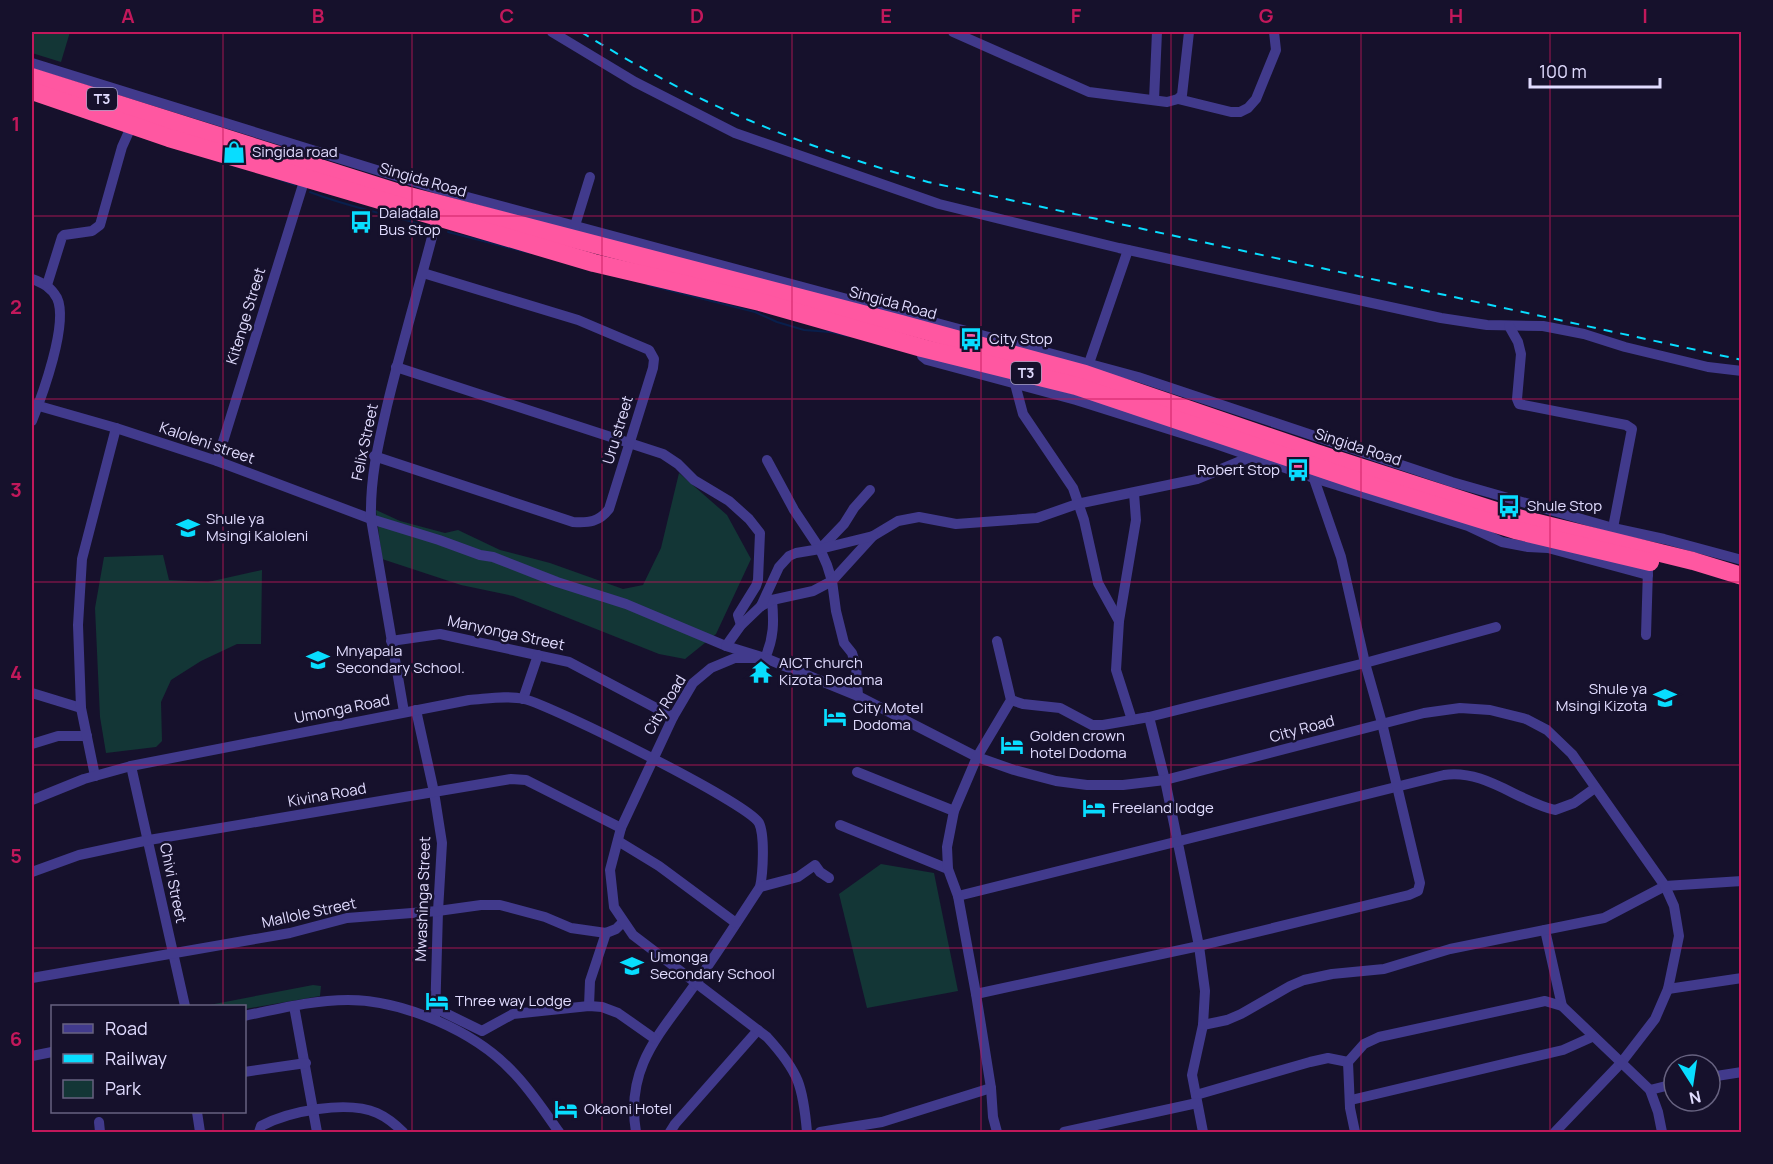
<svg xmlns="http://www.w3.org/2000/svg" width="1773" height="1164" viewBox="0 0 1773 1164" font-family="Manrope,sans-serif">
  <rect width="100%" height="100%" fill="#16112c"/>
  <g fill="#133636">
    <path d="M32 32H70L61 62 32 53Z"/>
    <path d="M679 473 727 515 751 559 716 634 685 659 659 654 513 596 461 585 382 559 376 510 400 521 445 533 458 530 500 550 550 563 623 589 643 585 661 548Z"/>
    <path d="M163 555 169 580 208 582 262 570 261 644H237L201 661 171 680 161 702 162 741 156 747 106 753 100 717 95 608 104 557Z"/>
    <path d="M881 864 934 873 958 991 867 1008 839 894Z"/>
    <path d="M313 985 321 986 320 996 245 1009 244 1006H204Z"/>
  </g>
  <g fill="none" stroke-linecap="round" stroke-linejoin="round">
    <g stroke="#091f4c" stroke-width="2">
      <path d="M275 178 295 185"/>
      <path d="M310 192C348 207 387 214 426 226"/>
      <path d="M448 232 530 253"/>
      <path d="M648 285 755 312 777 322 804 330 830 332 848 336"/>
    </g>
    <g stroke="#413a8c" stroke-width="10">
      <path d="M552 32 635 82 735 133 939 204 1119 248 1441 318 1487 325 1543 326 1584 334 1625 347 1708 367 1742 371"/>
      <path d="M953 32 1089 92 1167 102 1178 99 1182 95 1189 32"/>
      <path d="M32 63 441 190 1138 377 1452 482 1613 528 1664 539 1742 560"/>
      <path d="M1178 99 1231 112H1240L1248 108 1256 99 1276 50 1274 32"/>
      <path d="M1154 100 1157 32"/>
      <path d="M573 232 590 177"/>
      <path d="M32 279C43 283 51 287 57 298 69 323 42 396 32 421"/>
      <path d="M47 285 62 237 64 235 92 231 100 225 122 147 131 127"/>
      <path d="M1509 326 1518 342 1521 354 1517 399 1519 404 1626 425 1632 429 1612 533"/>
      <path d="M922 348V356L927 360 1076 400 1216 444 1314 478 1468 526 1502 542 1528 547 1548 548 1648 575"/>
      <path d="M396 367 663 454 678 464 694 480 729 501 749 519 760 533 758 580 756 586 738 615 741 625"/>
      <path d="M1087 369 1128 250"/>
      <path d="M1015 384 1023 414 1073 488 1084 520 1098 583 1119 621 1116 670 1132 720"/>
      <path d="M32 404 116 428 217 461 371 519 439 540 480 555 493 557 557 582 626 604 726 646 765 658C774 638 774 622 772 600"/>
      <path d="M374 456 573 522C589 523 599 522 609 509L653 368 654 359 649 350 578 320 423 273"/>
      <path d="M767 460 794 510 820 549 827 565 832 581 836 611 844 643 852 653 856 666 858 696"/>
      <path d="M217 461 306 175"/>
      <path d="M820 549 844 524 854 508 870 490"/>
      <path d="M761 606 772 600 813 591 832 581 873 536 898 521 919 517 956 524 1037 518 1077 504 1197 479 1253 456"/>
      <path d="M1119 621 1136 520 1134 493"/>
      <path d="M1646 635 1648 569"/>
      <path d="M391 641 440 634 569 662 673 717"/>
      <path d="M726 646 741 625 761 606 779 567 789 556 796 553 820 549 873 536"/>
      <path d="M32 693 81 708"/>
      <path d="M523 699 538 655"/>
      <path d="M1011 700 1023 704 1060 708 1092 725H1103L1149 717 1365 663 1496 627"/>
      <path d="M416 710 434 792 442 843 438 911 435 1019"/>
      <path d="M404 712 371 519C370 478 378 445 387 406 402 343 421 281 437 218"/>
      <path d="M1149 717 1165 780 1199 946 1205 991 1203 1025 1192 1075 1203 1132"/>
      <path d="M32 744 58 736H87"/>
      <path d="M131 766 185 1006"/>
      <path d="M857 772 954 811"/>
      <path d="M95 776 81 708 78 625 82 559 116 428"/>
      <path d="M32 800 84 779 131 766 469 700C486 699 507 695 524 699 553 706 748 803 759 823 765 835 763 873 760 887 739 919 718 952 696 983 661 1033 625 1066 636 1132"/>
      <path d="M840 825 948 869"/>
      <path d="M618 841 659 866 736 923"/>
      <path d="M32 872 79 855 149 840 511 779 526 780 621 828"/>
      <path d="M760 887 798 877 815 865 820 872 829 878"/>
      <path d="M958 896 1444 775C1485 769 1517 801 1555 810L1574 803 1595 788"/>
      <path d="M1545 930 1562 1006"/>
      <path d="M32 978 290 933 347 918 438 911 481 905H500L545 917 571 928 606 933 616 929 623 922"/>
      <path d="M1668 989 1742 978"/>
      <path d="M976 994 1199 946 1409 895 1418 891 1420 883 1382 723 1365 663 1341 557 1312 473V463"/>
      <path d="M294 1006 317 1132"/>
      <path d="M589 1006 590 981 606 933"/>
      <path d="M435 1008 482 1031 513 1014 589 1006 602 1007 618 1013 655 1039"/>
      <path d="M244 1016C278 1009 313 1000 348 1000 403 1000 474 1031 512 1071 530 1089 544 1111 559 1132"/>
      <path d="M1203 1025 1227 1020 1241 1014 1290 986 1304 980 1332 974 1384 969 1450 949 1604 918 1665 886 1742 881"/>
      <path d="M32 1056 52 1052"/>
      <path d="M244 1072 306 1063"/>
      <path d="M1710 1077 1742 1072"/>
      <path d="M1650 1090 1674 1084"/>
      <path d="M1196 1095 1310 1062 1328 1058 1348 1062"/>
      <path d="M1351 1100 1563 1050 1592 1037"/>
      <path d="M197 1112 200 1132"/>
      <path d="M99 1122 100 1132"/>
      <path d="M259 1132 261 1126C289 1111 347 1100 377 1113 386 1117 396 1125 403 1132"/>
      <path d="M670 1132 675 1124 758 1030"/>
      <path d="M807 1132C803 1086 799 1072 767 1037L633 935 614 907 610 870 621 828 673 717 693 683 711 668 735 658H765L858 696 977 757 1014 770 1056 781 1087 785H1123L1165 780 1424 713 1460 708 1490 710 1526 719 1547 730 1572 754 1665 886 1674 906 1679 936 1668 989 1655 1019 1621 1063 1555 1132"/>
      <path d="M820 1132 882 1122 991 1088"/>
      <path d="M997 1132 993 1117 991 1088 976 994 958 896 948 869 947 847 954 811 977 757 1011 700 997 641"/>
      <path d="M1064 1132 1197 1103"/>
      <path d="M1355 1132 1350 1108 1348 1062 1364 1044 1379 1037 1545 1001 1562 1006 1650 1090 1658 1112 1662 1132"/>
    </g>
    <g stroke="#ff57a1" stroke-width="18">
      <path d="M32 77 409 196 901 324 1085 374 1316 453 1518 518 1693 561 1742 576"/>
      <path d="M32 91 169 138 594 263 760 302 922 348 1076 386 1367 484 1515 530 1650 562"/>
    </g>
    <path stroke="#08ddff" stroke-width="2" stroke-dasharray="9 8" stroke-linecap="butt" d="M581 32C635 65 692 97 751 121 809 146 868 165 928 182L1742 360"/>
  </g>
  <path fill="none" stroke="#c2185b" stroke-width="1.5" stroke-opacity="0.55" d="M223 32V1006M412 32V1132M602 32V1132M792 32V1132M981 32V1132M1171 32V1132M1361 32V1132M1550 32V1132M32 216H1742M32 399H1742M32 582H1742M32 765H1742M32 948H1742M223 1112V1132"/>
  <defs>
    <g id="shop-bare" transform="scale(1.8)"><path d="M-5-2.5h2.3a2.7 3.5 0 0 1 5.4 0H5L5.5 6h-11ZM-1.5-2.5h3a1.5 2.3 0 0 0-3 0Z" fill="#08ddff" stroke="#16112c" stroke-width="2.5" paint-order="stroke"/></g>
    <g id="bus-bare" transform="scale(1.8)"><path d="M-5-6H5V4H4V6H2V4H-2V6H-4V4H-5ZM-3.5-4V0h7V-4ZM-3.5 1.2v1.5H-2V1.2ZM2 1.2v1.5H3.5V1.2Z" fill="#08ddff" stroke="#16112c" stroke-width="2.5" paint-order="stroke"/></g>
    <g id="school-bare" transform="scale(1.8)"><path d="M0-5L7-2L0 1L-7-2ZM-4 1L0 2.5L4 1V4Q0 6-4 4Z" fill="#08ddff" stroke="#16112c" stroke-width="2.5" paint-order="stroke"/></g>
    <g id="temple-bare" transform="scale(1.8)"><path d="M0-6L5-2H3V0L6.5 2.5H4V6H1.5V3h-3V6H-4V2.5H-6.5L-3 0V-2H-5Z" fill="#08ddff" stroke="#16112c" stroke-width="2.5" paint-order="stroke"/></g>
    <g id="hotel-bare" transform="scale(1.8)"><path d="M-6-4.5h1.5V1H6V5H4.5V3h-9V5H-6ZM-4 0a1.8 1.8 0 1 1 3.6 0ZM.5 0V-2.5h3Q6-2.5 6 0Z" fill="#08ddff" stroke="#16112c" stroke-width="2.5" paint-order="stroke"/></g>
  </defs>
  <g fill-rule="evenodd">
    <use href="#shop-bare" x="234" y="152"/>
    <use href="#bus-bare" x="361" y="222"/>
    <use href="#bus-bare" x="971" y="339"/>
    <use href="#bus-bare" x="1298" y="470"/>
    <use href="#bus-bare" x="1509" y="506"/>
    <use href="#school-bare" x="188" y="528"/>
    <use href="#school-bare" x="318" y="660"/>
    <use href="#temple-bare" x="761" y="672"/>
    <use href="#school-bare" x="1665" y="698"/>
    <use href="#hotel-bare" x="835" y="717"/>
    <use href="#hotel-bare" x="1012" y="745"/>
    <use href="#hotel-bare" x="1094" y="808"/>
    <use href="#school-bare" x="632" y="966"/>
    <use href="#hotel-bare" x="437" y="1001"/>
    <use href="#hotel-bare" x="566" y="1109"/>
  </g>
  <g text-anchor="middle" stroke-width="5" stroke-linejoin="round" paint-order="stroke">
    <g fill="#16112c" stroke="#a49fc0" stroke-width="1.5">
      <rect x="87" y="88" width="30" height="22" rx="4.5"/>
      <rect x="1011" y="362" width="30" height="22" rx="4.5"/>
    </g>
    <g font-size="14" font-weight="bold" fill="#e1dcff">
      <text x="102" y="104">T3</text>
      <text x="1026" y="378">T3</text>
    </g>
    <g font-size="15" fill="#e1dcff" stroke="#16112c" text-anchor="start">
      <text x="252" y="157">Singida road</text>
      <text x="379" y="218">Daladala<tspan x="379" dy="17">Bus Stop</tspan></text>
      <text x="989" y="344">City Stop</text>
      <text x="1280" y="475" text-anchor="end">Robert Stop</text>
      <text x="1527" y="511">Shule Stop</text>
      <text x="206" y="524">Shule ya<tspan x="206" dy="17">Msingi Kaloleni</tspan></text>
      <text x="336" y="656">Mnyapala<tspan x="336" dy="17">Secondary School.</tspan></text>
      <text x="779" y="668">AICT church<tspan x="779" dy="17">Kizota Dodoma</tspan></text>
      <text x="1647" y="694" text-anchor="end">Shule ya<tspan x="1647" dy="17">Msingi Kizota</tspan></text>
      <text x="853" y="713">City Motel<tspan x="853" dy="17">Dodoma</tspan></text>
      <text x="1030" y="741">Golden crown<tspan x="1030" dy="17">hotel Dodoma</tspan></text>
      <text x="1112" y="813">Freeland lodge</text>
      <text x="650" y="962">Umonga<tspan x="650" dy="17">Secondary School</tspan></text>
      <text x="455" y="1006">Three way Lodge</text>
      <text x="584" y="1114">Okaoni Hotel</text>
    </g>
    <g font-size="15" fill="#e1dcff" stroke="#16112c">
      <text transform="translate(423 180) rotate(16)" y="5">Singida Road</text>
      <text transform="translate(893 303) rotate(15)" y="5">Singida Road</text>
      <text transform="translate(246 316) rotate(-73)" y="5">Kitenge Street</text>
      <text transform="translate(618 430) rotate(-73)" y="5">Uru street</text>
      <text transform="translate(365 442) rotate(-78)" y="5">Felix Street</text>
      <text transform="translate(207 443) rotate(19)" y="5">Kaloleni street</text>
      <text transform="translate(1358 447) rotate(18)" y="5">Singida Road</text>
      <text transform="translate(506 633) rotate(12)" y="5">Manyonga Street</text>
      <text transform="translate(665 705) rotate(-59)" y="5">City Road</text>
      <text transform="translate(342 709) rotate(-11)" y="5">Umonga Road</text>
      <text transform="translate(1302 729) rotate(-15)" y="5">City Road</text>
      <text transform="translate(327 795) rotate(-10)" y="5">Kivina Road</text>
      <text transform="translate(173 883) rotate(78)" y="5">Chivi Street</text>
      <text transform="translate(423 899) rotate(-88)" y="5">Mwashinga Street</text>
      <text transform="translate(309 913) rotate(-12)" y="5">Mallole Street</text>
    </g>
  </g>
  <rect width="1773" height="1164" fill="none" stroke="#16112c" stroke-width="66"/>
  <rect x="51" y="1005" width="195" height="108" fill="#16112c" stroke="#676280" stroke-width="1.5"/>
  <rect x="63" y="1024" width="30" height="9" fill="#413a8c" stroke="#676280" stroke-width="1.5"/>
  <text x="105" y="1035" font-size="18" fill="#e1dcff">Road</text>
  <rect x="63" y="1054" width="30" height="9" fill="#08ddff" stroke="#676280" stroke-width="1.5"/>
  <text x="105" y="1065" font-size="18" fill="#e1dcff">Railway</text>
  <rect x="63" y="1080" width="30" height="18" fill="#133636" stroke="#676280" stroke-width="1.5"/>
  <text x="105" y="1095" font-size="18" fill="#e1dcff">Park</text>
  <g transform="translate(1692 1083) rotate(168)"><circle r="28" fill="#16112c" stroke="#676280" stroke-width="1.5"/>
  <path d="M0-4.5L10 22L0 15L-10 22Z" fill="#08ddff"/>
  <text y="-9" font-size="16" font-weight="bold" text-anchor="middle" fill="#e1dcff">N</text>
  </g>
  <path d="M1530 78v9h130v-9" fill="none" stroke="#e1dcff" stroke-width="3"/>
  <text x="1539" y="78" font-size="18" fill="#e1dcff" stroke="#16112c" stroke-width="4.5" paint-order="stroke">100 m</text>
  <rect x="33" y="33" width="1707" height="1098" fill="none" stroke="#c2185b" stroke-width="2"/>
  <g font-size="20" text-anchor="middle" font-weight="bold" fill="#c2185b">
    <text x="128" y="23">A</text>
    <text x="318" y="23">B</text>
    <text x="507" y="23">C</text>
    <text x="697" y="23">D</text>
    <text x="886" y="23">E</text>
    <text x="1076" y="23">F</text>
    <text x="1266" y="23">G</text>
    <text x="1456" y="23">H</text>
    <text x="1645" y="23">I</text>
    <text x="16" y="131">1</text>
    <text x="16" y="314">2</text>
    <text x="16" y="497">3</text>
    <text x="16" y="680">4</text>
    <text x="16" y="863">5</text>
    <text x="16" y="1046">6</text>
  </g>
</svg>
